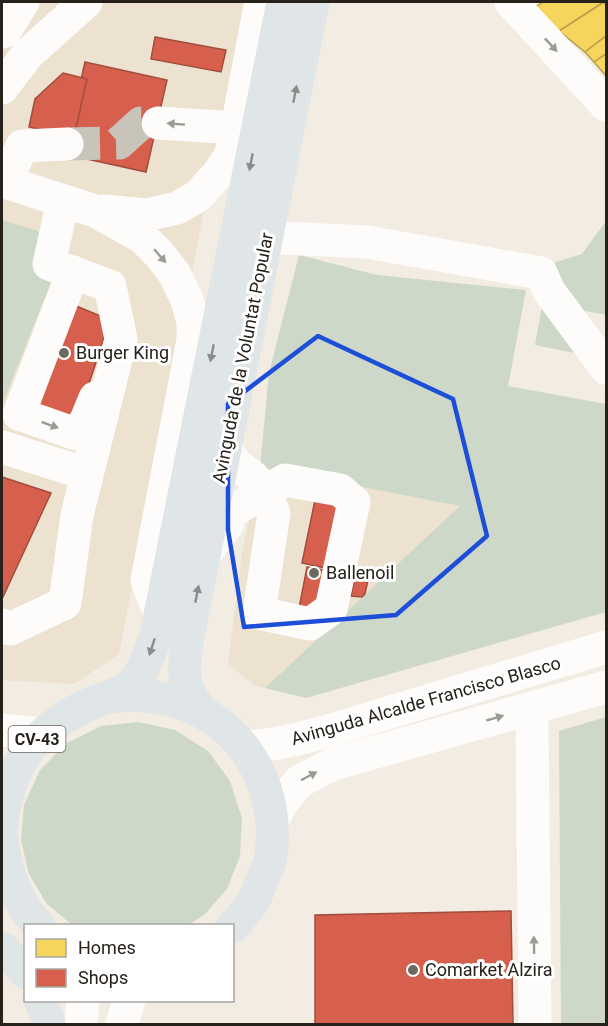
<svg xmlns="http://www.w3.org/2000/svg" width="608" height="1026" viewBox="0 0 608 1026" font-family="Roboto,sans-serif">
  <rect width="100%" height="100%" fill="#f2ece2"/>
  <g fill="#ede1d0">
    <path d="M2 2H244L119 654 74 684 2 680Z"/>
    <path d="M260 467 461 506 265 688 254 685 228 664 242 552Z"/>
  </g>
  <g fill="#cdd8c8">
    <path d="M2 220 68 240 2 404Z"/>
    <path d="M606 221V315L560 306 553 263 582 254Z"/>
    <path d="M299 255 377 275 526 290 508 386 606 404V612L306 698 265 688 460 506 260 467 269 373Z"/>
    <path d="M543 301 584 355 535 345Z"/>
    <path d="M606 717V1024H561L559 731Z"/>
    <path d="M138 722 175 730 208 751 230 781 242 818 240 856 227 889 204 915 188 925H72L47 904 29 874 21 840 24 805 40 770 67 743 101 726Z"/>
  </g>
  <g fill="#f6d55c" stroke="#b89f48" stroke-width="1.5">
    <path d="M543 2H604L559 31 531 10Z"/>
    <path d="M604 2 606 6V36L585 52 559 31Z"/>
    <path d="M606 36V54L594 62 585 52Z"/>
    <path d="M606 54V76L594 62Z"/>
  </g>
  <g fill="#d6604d" stroke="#a14d3e" stroke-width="1.5">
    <path d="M155 37 226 50 221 72 151 59Z"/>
    <path d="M85 62 167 80 146 172 64 154Z"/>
    <path d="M63 73 87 79 74 137 29 127 35 99Z"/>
    <path d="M69 303 110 320 75 426 27 408Z"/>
    <path d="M2 477 51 493 3 597H2Z"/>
    <path d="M315 500 338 505 325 568 302 563Z"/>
    <path d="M307 567 330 571 318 633 295 629Z"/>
    <path d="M355 578 368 580 365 594 362 597 351 596Z"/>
    <path d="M511 911 513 1024H315V915Z"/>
  </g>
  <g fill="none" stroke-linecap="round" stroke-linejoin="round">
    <path stroke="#c9c4ba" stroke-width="33" stroke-dasharray="33 16" stroke-linecap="butt" d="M67 144 119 143 141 123H158"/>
    <g stroke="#fdfcfb" stroke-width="33">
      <path d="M511 2 606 105"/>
      <path d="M2 32 5 31 23 2"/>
      <path d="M2 88 27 55 86 2"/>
      <path d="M158 123 237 128"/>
      <path d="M2 181 95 211 142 237 159 254 174 273 187 300 193 322V340L147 580 160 614"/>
      <path d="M6 182 22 146 67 144"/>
      <path d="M104 211 146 215 177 208 198 196 217 175 230 156 237 128 261 2"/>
      <path d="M282 238 367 242 541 273 549 291 606 368"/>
      <path d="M73 272 19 414 76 434 86 420 95 398"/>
      <path d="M2 447 87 474"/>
      <path d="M205 554 227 525 230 513C248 501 267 491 285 480L340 490 354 502 331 609 310 624 259 613 274 513 265 492 253 477 237 465 225 448"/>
      <path d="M2 625 10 629 65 603 77 515 121 339 110 286 49 264 63 201"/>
      <path d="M535 707 532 717 535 1024"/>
      <path d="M2 730 42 734"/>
      <path d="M244 747C272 746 298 739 325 732L606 647"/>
      <path d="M273 820 282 802 300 781 333 764 606 687"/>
      <path d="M81 1024 83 1000"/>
      <path d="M122 1024 129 1000"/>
    </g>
    <g stroke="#e0e5e7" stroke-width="33">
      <path d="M109 697C115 694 122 692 127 688 143 675 150 654 156 635L283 2"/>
      <path d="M201 711C198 705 193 700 190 695 182 678 185 659 187 642L313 2"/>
      <path d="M2 828C3 789 21 749 53 726 70 713 89 702 110 697 125 694 141 695 155 697 235 708 284 782 270 860 269 865 266 871 263 877 261 884 258 891 255 898 250 908 240 918 232 927"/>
      <path d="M2 840C6 873 16 901 39 926"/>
      <path d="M2 948 26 973"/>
      <path d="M40 1000 46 1014 49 1024"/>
    </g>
  </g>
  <defs><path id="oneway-solid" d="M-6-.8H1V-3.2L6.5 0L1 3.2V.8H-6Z" transform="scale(1.5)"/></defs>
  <g fill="#9c9a96">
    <use href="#oneway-solid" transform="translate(551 45) rotate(47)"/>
    <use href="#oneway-solid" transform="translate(176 124) rotate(-176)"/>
    <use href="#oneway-solid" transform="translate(160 256) rotate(49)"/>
    <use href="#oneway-solid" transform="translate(50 425) rotate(20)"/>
    <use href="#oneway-solid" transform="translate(495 718) rotate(-16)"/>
    <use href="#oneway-solid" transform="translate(309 776) rotate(-28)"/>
    <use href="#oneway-solid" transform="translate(534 945) rotate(-91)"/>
  </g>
  <g fill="#8c8d8b">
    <use href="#oneway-solid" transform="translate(295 94) rotate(-79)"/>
    <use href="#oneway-solid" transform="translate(251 162) rotate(101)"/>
    <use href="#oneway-solid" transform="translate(212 353) rotate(101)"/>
    <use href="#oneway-solid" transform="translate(197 594) rotate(-79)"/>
    <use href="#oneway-solid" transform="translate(152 647) rotate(108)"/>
  </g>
  <path fill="none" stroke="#1d4ed8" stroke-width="4.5" stroke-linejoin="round" d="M318 336 453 399 487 536 396 615 244 627 228 530V404Z"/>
  <g fill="#6d6961" stroke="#fff" stroke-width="2">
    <circle cx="64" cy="353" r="6"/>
    <circle cx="314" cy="573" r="6"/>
    <circle cx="413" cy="970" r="6"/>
  </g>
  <g text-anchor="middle" stroke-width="6" stroke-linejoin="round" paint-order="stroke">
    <rect fill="#fff" stroke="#67645f" stroke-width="1.5" x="8.5" y="726" width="57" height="26" rx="4.5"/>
    <g font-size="16" font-weight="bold" fill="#26221b">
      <text x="37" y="745">CV-43</text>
    </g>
    <g font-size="18" fill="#26221b" stroke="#fff" text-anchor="start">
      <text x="76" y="359">Burger King</text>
      <text x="326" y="579">Ballenoil</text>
      <text x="425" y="976">Comarket Alzira</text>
    </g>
    <g font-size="18" fill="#26221b" stroke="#fff">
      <text transform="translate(243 358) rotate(-79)" y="6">Avinguda de la Voluntat Popular</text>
      <text transform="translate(426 701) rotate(-16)" y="6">Avinguda Alcalde Francisco Blasco</text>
    </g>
  </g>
  <rect width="608" height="1026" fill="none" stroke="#26221b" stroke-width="6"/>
  <rect x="24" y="924" width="210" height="78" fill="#ffffff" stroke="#a8a7a4" stroke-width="1.5"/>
  <rect x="36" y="939" width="30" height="18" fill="#f6d55c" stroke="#a8a7a4" stroke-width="1.5"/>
  <text x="78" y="954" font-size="18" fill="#26221b">Homes</text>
  <rect x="36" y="969" width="30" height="18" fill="#d6604d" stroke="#a8a7a4" stroke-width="1.5"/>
  <text x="78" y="984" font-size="18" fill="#26221b">Shops</text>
</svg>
